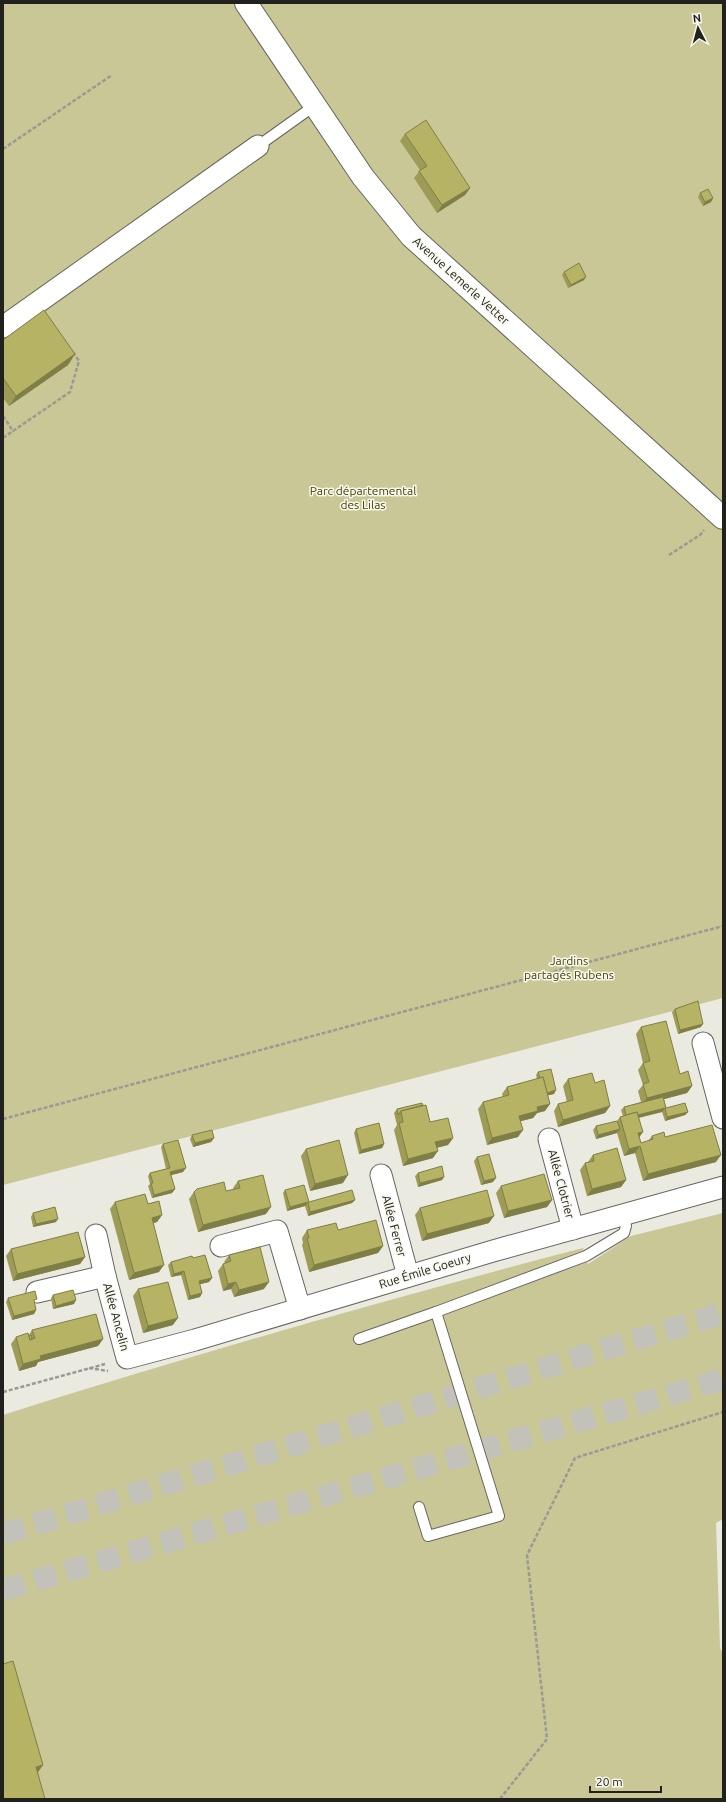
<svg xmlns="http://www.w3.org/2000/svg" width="726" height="1802" viewBox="0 0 726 1802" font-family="Ubuntu,sans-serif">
  <rect width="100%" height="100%" fill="#eaeae1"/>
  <g fill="#c8c795">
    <path d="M3 3H723V998L3 1185Z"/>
    <path d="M723 1213V1519L716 1523 720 1648 723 1654V1799H3V1415C195 1354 388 1299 583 1248L588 1264 631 1236Z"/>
  </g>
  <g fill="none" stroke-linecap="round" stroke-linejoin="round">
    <g stroke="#c2c2ba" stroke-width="22" stroke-dasharray="22 11" stroke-linecap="butt">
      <path d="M3 1534 723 1313"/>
      <path d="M3 1590 723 1379"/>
    </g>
    <g stroke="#67675f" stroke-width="12">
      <g id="service">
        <path d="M258 146 314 106"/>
        <path d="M359 1339 436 1312"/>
        <path d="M419 1507 428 1536 499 1516 436 1312 586 1256 624 1233 626 1226 623 1215"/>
      </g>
    </g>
    <g stroke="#67675f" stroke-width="23">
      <g id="minor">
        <path d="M3 327 258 146"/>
        <path d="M703 1043 723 1118"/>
        <path d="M549 1139 573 1229"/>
        <path d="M381 1175 408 1276"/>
        <path d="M96 1235 105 1276 127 1358 195 1340 493 1251 723 1187"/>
        <path d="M221 1246 277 1231 300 1309"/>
        <path d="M37 1292 105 1276"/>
      </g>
    </g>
    <g stroke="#67675f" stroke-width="24">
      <path id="tertiary" d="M246 3 363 177 411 236 723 518"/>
    </g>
    <g stroke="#9a9a93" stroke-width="2.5" stroke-dasharray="4 2" stroke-linecap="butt">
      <path d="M3 149 112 75"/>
      <path d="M3 416 13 431 70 392 79 361 73 352"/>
      <path d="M3 438 13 431"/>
      <path d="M669 555 700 535 704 530"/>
      <path d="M3 1119 723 926"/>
      <path d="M89 1368 108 1371"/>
      <path d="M3 1392 105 1364"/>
      <path d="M500 1799 547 1739 527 1555 575 1458 723 1412"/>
    </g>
    <use href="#service" stroke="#fff" stroke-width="10"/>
    <use href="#minor" stroke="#fff" stroke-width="21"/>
    <use href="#tertiary" stroke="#fff" stroke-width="22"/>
  </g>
  <g fill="#9d9b56">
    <path d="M405 134 470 188 465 195 437 213 414 178 420 170 400 141Z"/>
    <path d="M700 193 713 198 711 202 703 206 698 197Z"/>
    <path d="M564 272 584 280 568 288 562 275Z"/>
    <path d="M3 340 75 354 68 365 9 406 3 398Z"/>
    <path d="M675 1009 701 1027 678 1034 672 1012Z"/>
    <path d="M641 1027 680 1074 692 1086 687 1093 664 1099 666 1108 688 1112 685 1115 665 1121 662 1112 639 1118V1137L641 1143 648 1141 652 1136 665 1137 716 1162 643 1181 635 1153 624 1156 617 1133 596 1139 593 1130 596 1126 617 1121 620 1117 623 1116 621 1110 624 1107 641 1102 638 1091 643 1085 638 1070 643 1063 636 1034Z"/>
    <path d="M538 1072 554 1094 548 1095 545 1111 537 1113 533 1118 521 1121 518 1137 487 1145 478 1109 483 1102 503 1097 502 1094 507 1087 537 1079 536 1075Z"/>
    <path d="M568 1079 595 1083 610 1106 605 1113 558 1127 554 1111 558 1104 567 1102 563 1086Z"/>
    <path d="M423 1105 430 1122 453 1138 448 1145 437 1148 433 1158 403 1166 394 1130 397 1125 394 1113 397 1109Z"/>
    <path d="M356 1129 384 1144 382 1148 359 1154 354 1133Z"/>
    <path d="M192 1135 214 1138 211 1142 193 1147 190 1139Z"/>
    <path d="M163 1144 183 1172 171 1175 175 1189 172 1193 152 1198 148 1186 150 1184 148 1176 150 1173 166 1169 161 1147Z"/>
    <path d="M306 1149 343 1183 310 1191 301 1156Z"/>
    <path d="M593 1155 626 1180 621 1187 587 1196 580 1170 585 1163 588 1162Z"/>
    <path d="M477 1157 493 1182 481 1185 474 1161Z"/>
    <path d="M418 1173 444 1177 442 1180 418 1187 415 1176Z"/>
    <path d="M238 1181 266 1214 198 1232 189 1199 194 1192 226 1191 234 1190 233 1188Z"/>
    <path d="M501 1186 552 1200 547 1207 504 1218 496 1193Z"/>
    <path d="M285 1190 309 1202 355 1200 352 1203 308 1216 305 1206 287 1211 283 1193Z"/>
    <path d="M115 1202 148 1204 162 1215 157 1222 153 1223 159 1272 129 1280 110 1209Z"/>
    <path d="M420 1208 489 1223 422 1241 415 1215Z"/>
    <path d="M33 1213 56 1222 33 1227 31 1217Z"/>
    <path d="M307 1230 383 1246 378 1253 309 1272 302 1245 303 1243 302 1238Z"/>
    <path d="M11 1249 85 1257 80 1264 13 1281 6 1256Z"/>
    <path d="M229 1255 264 1289 234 1297 231 1289 223 1291 218 1271 223 1264 225 1263 224 1262Z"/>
    <path d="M193 1258 212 1278 209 1282 200 1284 202 1293 200 1297 188 1300 181 1275 171 1277 168 1265 171 1262Z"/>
    <path d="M138 1289 173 1325 143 1333 133 1296Z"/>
    <path d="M53 1295 74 1304 53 1309 51 1298Z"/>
    <path d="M8 1298 34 1303 36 1310 34 1314 12 1320 6 1302Z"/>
    <path d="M32 1330 103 1339 98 1346 38 1362 36 1366 19 1371 11 1344 16 1337 29 1335Z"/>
  </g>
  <g fill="#7f7e46">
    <path d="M470 188 465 195 437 213 442 205Z"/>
    <path d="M713 198 711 202 703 206 705 202Z"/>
    <path d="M586 277 584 280 568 288 571 285Z"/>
    <path d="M75 354 68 365 9 406 16 396Z"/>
    <path d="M703 1024 701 1027 678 1034 680 1030Z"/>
    <path d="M692 1086 687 1093 642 1105 647 1098Z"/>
    <path d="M556 1090 554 1094 541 1097 544 1093Z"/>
    <path d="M550 1104 545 1111 537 1113 533 1118 514 1123 519 1116 537 1107Z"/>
    <path d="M610 1106 605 1113 558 1127 563 1120Z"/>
    <path d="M665 1108 662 1112 624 1121 627 1118Z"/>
    <path d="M688 1112 685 1115 665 1121 667 1117Z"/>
    <path d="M620 1129 617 1133 596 1139 598 1135Z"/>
    <path d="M523 1130 518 1137 487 1145 492 1138Z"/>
    <path d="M643 1132 638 1139V1133Z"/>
    <path d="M214 1138 211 1142 193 1147 195 1143Z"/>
    <path d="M453 1138 448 1145 430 1149 435 1142Z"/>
    <path d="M384 1144 382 1148 359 1154 361 1150Z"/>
    <path d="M640 1146 635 1153 624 1156 629 1149Z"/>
    <path d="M438 1151 433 1158 403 1166 408 1159Z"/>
    <path d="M721 1155 716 1162 643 1181 648 1174Z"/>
    <path d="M186 1168 183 1172 168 1176 170 1172Z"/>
    <path d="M348 1175 343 1183 310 1191 315 1184Z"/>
    <path d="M444 1177 442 1180 418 1187 420 1183Z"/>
    <path d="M496 1178 493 1182 481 1185 484 1181Z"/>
    <path d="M626 1180 621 1187 587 1196 592 1189Z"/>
    <path d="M175 1189 172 1193 152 1198 154 1195Z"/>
    <path d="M355 1200 352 1203 308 1216 310 1212Z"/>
    <path d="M552 1200 547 1207 504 1218 508 1211Z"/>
    <path d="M308 1202 305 1206 287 1211 290 1207Z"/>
    <path d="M271 1207 266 1214 198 1232 203 1225Z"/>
    <path d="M162 1215 157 1222 147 1225 152 1218Z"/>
    <path d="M494 1216 489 1223 422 1241 427 1234Z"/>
    <path d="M58 1219 56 1222 33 1227 36 1224Z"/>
    <path d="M383 1246 378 1253 309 1272 314 1265Z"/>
    <path d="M85 1257 80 1264 13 1281 17 1274Z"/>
    <path d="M164 1265 159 1272 129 1280 134 1273Z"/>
    <path d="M184 1271 181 1275 171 1277 174 1274Z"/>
    <path d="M212 1278 209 1282 197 1285 199 1281Z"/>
    <path d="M236 1282 231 1289 223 1291 228 1284Z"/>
    <path d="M269 1282 264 1289 234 1297 239 1290Z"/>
    <path d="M202 1293 200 1297 188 1300 190 1296Z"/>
    <path d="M76 1300 74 1304 53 1309 56 1306Z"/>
    <path d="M36 1310 34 1314 12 1320 14 1316Z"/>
    <path d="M178 1318 173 1325 143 1333 148 1326Z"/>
    <path d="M103 1339 98 1346 38 1362 36 1366 19 1371 23 1364 40 1356Z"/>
    <path d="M43 1765 34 1778 36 1767Z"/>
  </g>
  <g fill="#b6b464" stroke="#7f7e46">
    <path d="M426 120 470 188 442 205 419 171 427 166 405 134Z"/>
    <path d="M708 189 713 198 705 202 700 193Z"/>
    <path d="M579 263 586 277 571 285 564 272Z"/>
    <path d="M44 310 75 354 16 396 3 378V340Z"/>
    <path d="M698 1001 703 1024 680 1030 675 1009Z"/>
    <path d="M666 1021 680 1074 688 1071 692 1086 647 1098 643 1084 649 1082 643 1063 650 1061 641 1027Z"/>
    <path d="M551 1069 556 1090 547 1093 543 1077 540 1078 538 1072Z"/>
    <path d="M592 1073 595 1083 604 1080 610 1106 563 1120 558 1104 573 1100 568 1079Z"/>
    <path d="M543 1077 550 1104 537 1107 538 1111 519 1116 523 1130 492 1138 483 1102 509 1095 507 1087Z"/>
    <path d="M663 1097 666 1108 685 1103 688 1112 667 1117 665 1108 638 1115 637 1112 626 1115 624 1107Z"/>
    <path d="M422 1103 423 1105 401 1111 398 1115 397 1109Z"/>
    <path d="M426 1105 430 1122 448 1118 453 1138 435 1142 438 1151 408 1159 399 1123 403 1122 401 1111Z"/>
    <path d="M637 1112 643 1132 638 1133 641 1143 653 1139 652 1136 664 1132 665 1137 712 1125 721 1155 648 1174 640 1146 629 1149 620 1117Z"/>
    <path d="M617 1121 620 1129 598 1135 596 1126Z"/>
    <path d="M379 1123 384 1144 361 1150 356 1129Z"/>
    <path d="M212 1130 214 1138 195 1143 192 1135Z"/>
    <path d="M178 1140 186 1168 170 1172 175 1189 154 1195 151 1183H153L150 1173 170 1168 163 1144Z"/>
    <path d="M339 1140 348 1175 315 1184 306 1149Z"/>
    <path d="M617 1148 626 1180 592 1189 585 1163 594 1161 593 1155Z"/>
    <path d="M489 1154 496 1178 484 1181 477 1157Z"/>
    <path d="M442 1166 444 1177 420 1183 418 1173Z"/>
    <path d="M544 1174 552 1200 508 1211 501 1186Z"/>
    <path d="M263 1175 271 1207 203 1225 194 1192 197 1189 224 1182 226 1191 240 1188 238 1181Z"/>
    <path d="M304 1185 309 1202 352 1190 355 1200 310 1212 308 1202 290 1207 285 1190Z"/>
    <path d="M487 1190 494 1216 427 1234 420 1208Z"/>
    <path d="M145 1194 148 1204 159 1201 162 1215 152 1218 164 1265 134 1273 115 1202Z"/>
    <path d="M55 1207 58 1219 36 1224 33 1213Z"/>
    <path d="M376 1220 383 1246 314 1265 307 1238H309L307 1230 336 1223 338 1230Z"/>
    <path d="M78 1232 85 1257 17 1274 11 1249Z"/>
    <path d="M260 1247 269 1282 239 1290 236 1282 228 1284 223 1264 231 1261 229 1255Z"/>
    <path d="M205 1255 212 1278 199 1281 202 1293 190 1296 184 1271 174 1274 171 1262 192 1256 193 1258Z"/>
    <path d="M168 1282 178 1318 148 1326 138 1289Z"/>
    <path d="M73 1290 76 1300 56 1306 53 1295Z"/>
    <path d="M35 1291 37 1299 34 1300 36 1310 14 1316 8 1298Z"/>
    <path d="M96 1314 103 1339 40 1356 41 1359 23 1364 16 1337 28 1333 30 1340 35 1338 32 1330Z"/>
    <path d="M31 1335 32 1339 30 1340 29 1336Z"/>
    <path d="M13 1661 43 1765 36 1767 45 1799H3V1664Z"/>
  </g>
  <g text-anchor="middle" stroke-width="3" stroke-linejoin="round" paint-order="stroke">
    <g font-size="12" fill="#21211e" stroke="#f8f8ee">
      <text transform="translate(461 281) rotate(42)" y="4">Avenue Lemerle Vetter</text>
      <text transform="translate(561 1184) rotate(75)" y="4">Allée Clotrier</text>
      <text transform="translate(394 1226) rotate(75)" y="4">Allée Ferrer</text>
      <text transform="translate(425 1271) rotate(-17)" y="4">Rue Émile Goeury</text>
      <text transform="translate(116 1317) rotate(75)" y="4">Allée Ancelin</text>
    </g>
    <g font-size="12" fill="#444100" stroke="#f8f8ee">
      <text x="363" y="495">Parc départemental<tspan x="363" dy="14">des Lilas</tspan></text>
      <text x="569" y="965">Jardins<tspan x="569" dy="14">partagés Rubens</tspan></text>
    </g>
  </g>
  <rect width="726" height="1802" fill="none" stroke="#21211e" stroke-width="8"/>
  <g transform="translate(698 28) rotate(354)" stroke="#f8f8ee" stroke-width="3" paint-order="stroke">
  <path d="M0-3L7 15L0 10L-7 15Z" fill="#21211e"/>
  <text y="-6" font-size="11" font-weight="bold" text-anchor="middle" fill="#21211e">N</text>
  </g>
  <path d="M590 1786v6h71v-6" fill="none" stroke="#21211e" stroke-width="2"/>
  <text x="596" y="1786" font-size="12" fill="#21211e" stroke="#f8f8ee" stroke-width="3" paint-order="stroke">20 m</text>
</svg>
